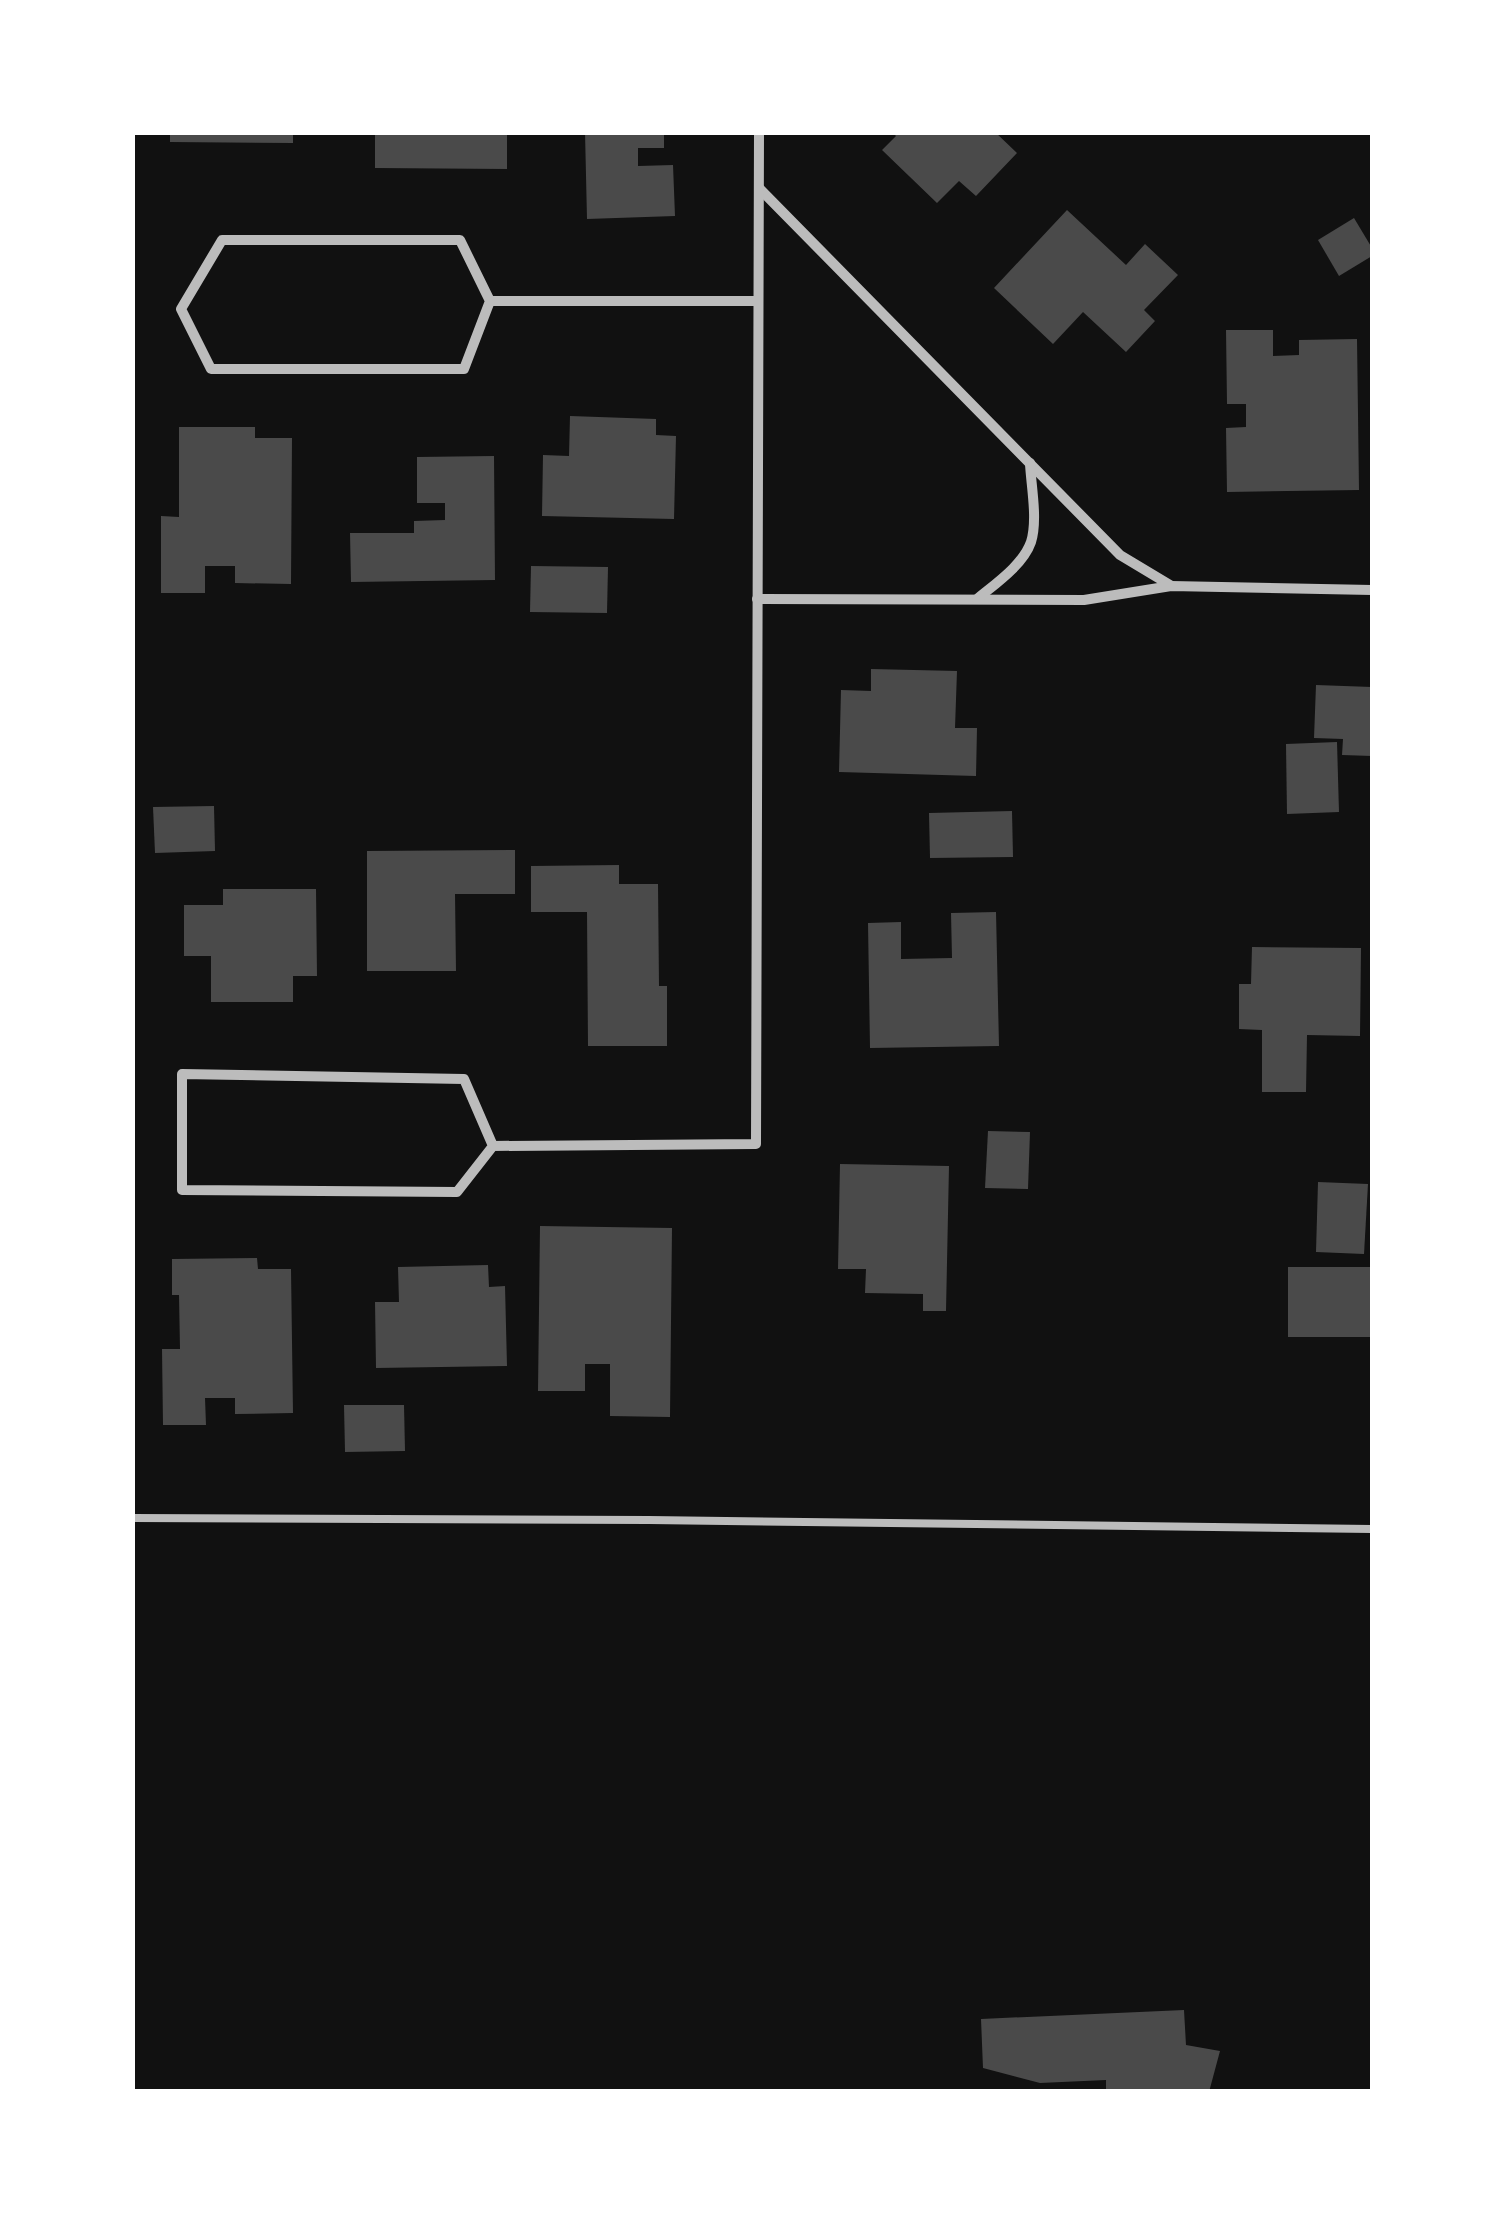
<svg xmlns="http://www.w3.org/2000/svg" width="1505" height="2224" viewBox="0 0 1505 2224" font-family="'Golos Text',sans-serif">
  <rect width="100%" height="100%" fill="#111"/>
  <g fill="#4a4a4a">
    <path d="M170 132H293V143L170 142Z"/>
    <path d="M375 132H507V169L375 168Z"/>
    <path d="M585 132H664V148H638V166L673 165 675 216 587 219Z"/>
    <path d="M892 132H995L1017 153 976 196 959 181 937 203 882 150 896 136Z"/>
    <path d="M1067 210 1126 265 1145 244 1178 275 1144 310 1155 321 1126 352 1083 312 1053 344 994 288Z"/>
    <path d="M1354 218 1372 248V256L1339 276 1318 240Z"/>
    <path d="M1226 330H1273V356L1299 355V340L1357 339 1359 490 1227 492 1226 428 1246 427V404H1227Z"/>
    <path d="M570 416 656 419V435L676 436 674 519 542 516 543 455 569 456Z"/>
    <path d="M179 427H255V438H292L291 584 235 583V566H205V593H161V516L179 517Z"/>
    <path d="M494 456 495 580 351 582 350 533H414V521L445 520V503H417V457Z"/>
    <path d="M531 566 608 567 607 613 530 612Z"/>
    <path d="M871 669 957 671 955 728H977L976 776 839 772 841 690 871 691Z"/>
    <path d="M1316 685 1372 687V756L1342 755 1343 739 1314 738Z"/>
    <path d="M1337 742 1339 812 1287 814 1286 744Z"/>
    <path d="M214 806 215 851 155 853 153 807Z"/>
    <path d="M1012 811 1013 857 930 858 929 813Z"/>
    <path d="M515 850V894H455L456 971H367V851Z"/>
    <path d="M619 865V884H658L659 986H667V1046H588L587 912H531V866Z"/>
    <path d="M223 889H316L317 976H293V1002H211V956H184V905H223Z"/>
    <path d="M996 912 999 1046 870 1048 868 923 901 922V959L952 958 951 913Z"/>
    <path d="M1252 947 1361 948 1360 1036 1307 1035 1306 1092H1262V1030L1239 1029V984H1251Z"/>
    <path d="M988 1131 1030 1132 1028 1189 985 1188Z"/>
    <path d="M840 1164 949 1166 946 1311H923V1294L865 1293 866 1269H838Z"/>
    <path d="M1318 1182 1368 1184 1364 1254 1316 1252Z"/>
    <path d="M540 1226 672 1228 670 1417 610 1416V1364H585V1391H538Z"/>
    <path d="M257 1258 258 1269H291L293 1413 235 1414V1398H205L206 1425H163L162 1349H180L179 1295H172V1259Z"/>
    <path d="M488 1265 489 1287 505 1286 507 1366 376 1368 375 1302H399L398 1267Z"/>
    <rect x="1288" y="1267" width="84" height="70"/>
    <path d="M344 1405H404L405 1451 345 1452Z"/>
    <path d="M1184 2010 1186 2045 1220 2051 1209 2092H1106V2080L1040 2083 983 2068 981 2019Z"/>
  </g>
  <g fill="none" stroke-linecap="round" stroke-linejoin="round">
    <path stroke="#bcbcbc" stroke-width="8" d="M132 1518 649 1520 1372 1529"/>
    <g stroke="#bcbcbc" stroke-width="10">
      <path d="M759 188 1120 555 1170 585"/>
      <path d="M490 301 460 240H222L181 309 211 369H464L490 301H758"/>
      <path d="M757 599 1084 600 1171 586 1372 590"/>
      <path d="M977 599C995 584 1023 565 1031 542 1038 519 1031 486 1030 463"/>
      <path d="M493 1146 464 1079 182 1074V1190L457 1192 493 1146 756 1144 759 132"/>
    </g>
  </g>
  <rect width="1505" height="2224" fill="none" stroke="#ffffff" stroke-width="270"/>
</svg>
